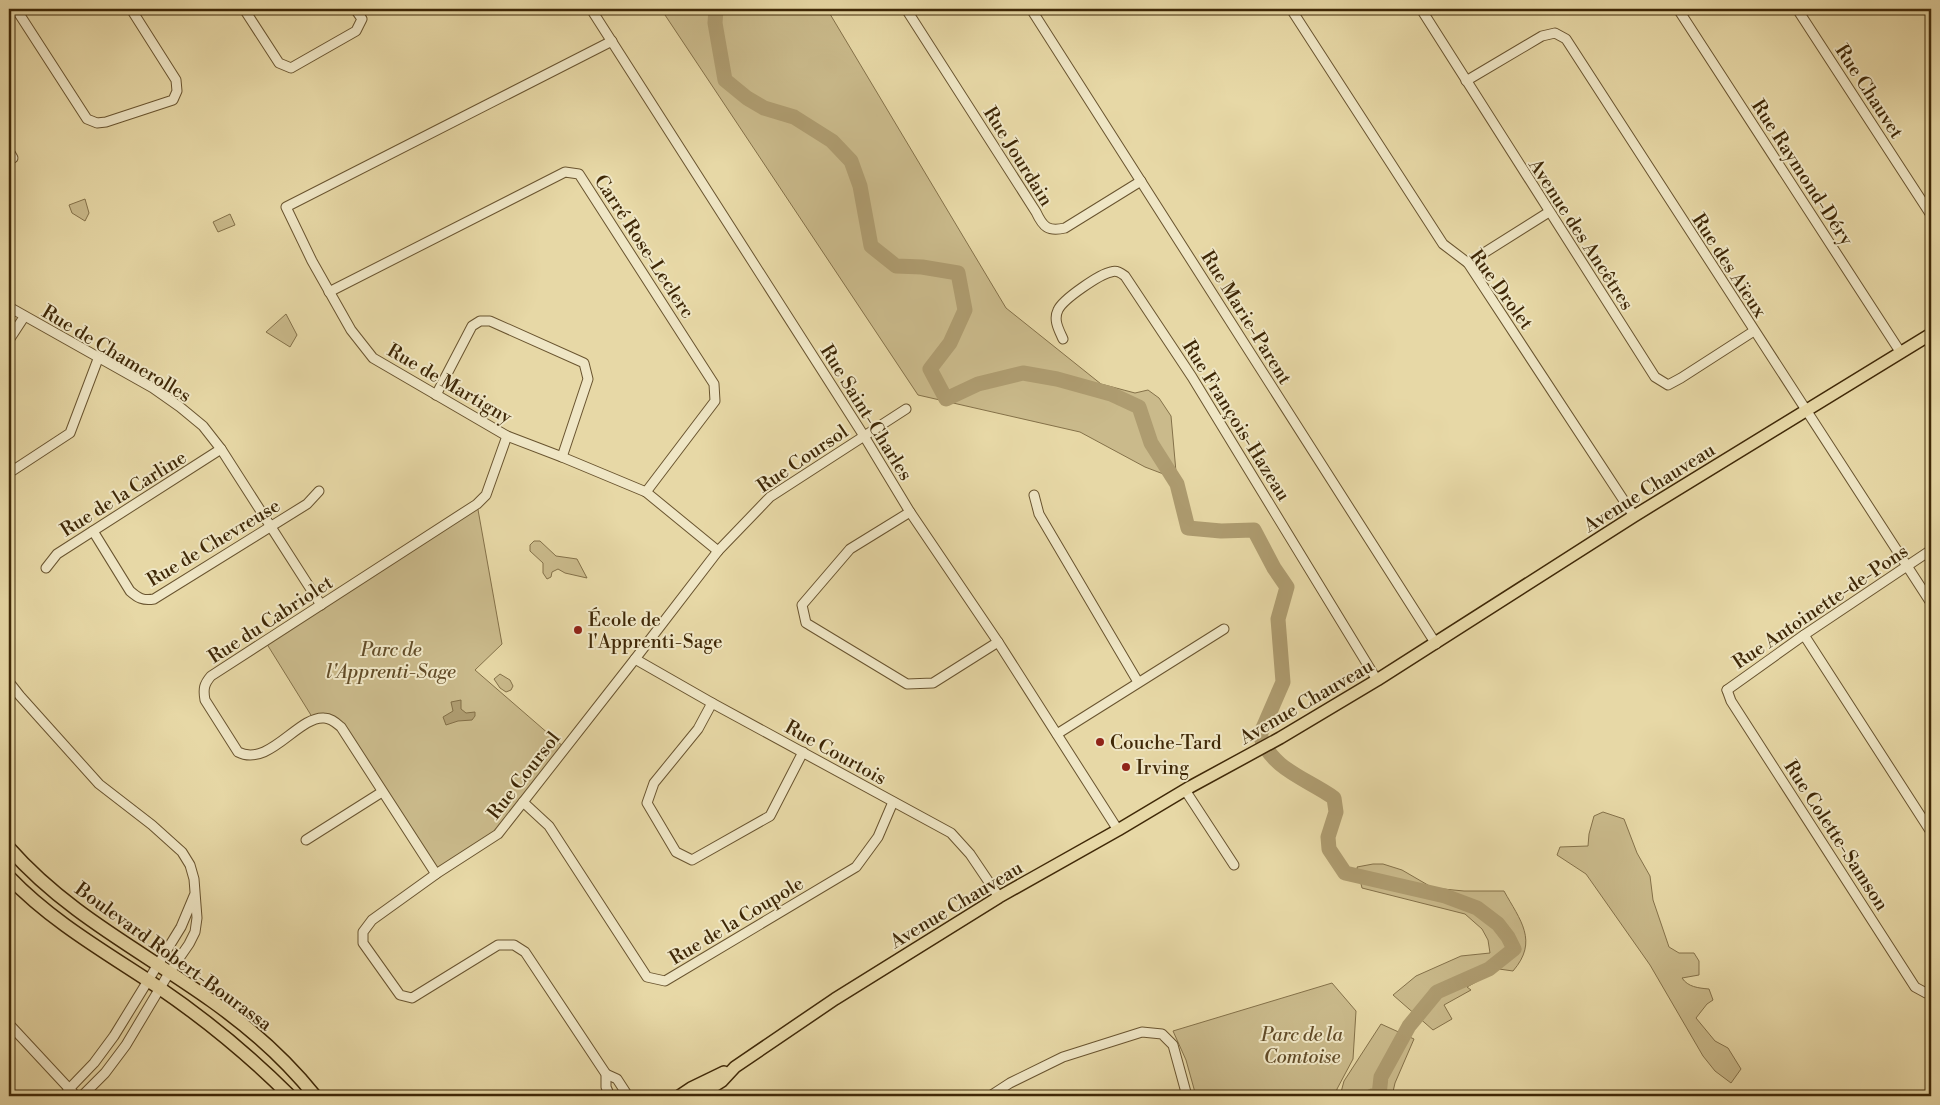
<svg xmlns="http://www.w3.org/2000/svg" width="1940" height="1105" viewBox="0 0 1940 1105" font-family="'Libre Bodoni',serif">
  <rect width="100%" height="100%" fill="#e7d8a6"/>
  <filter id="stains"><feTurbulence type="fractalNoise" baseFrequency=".004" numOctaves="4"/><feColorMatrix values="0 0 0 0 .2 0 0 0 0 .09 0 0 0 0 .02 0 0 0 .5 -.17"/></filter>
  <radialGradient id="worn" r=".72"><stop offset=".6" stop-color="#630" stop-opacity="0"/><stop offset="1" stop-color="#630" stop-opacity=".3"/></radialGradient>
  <g fill="#caba8b" stroke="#847149">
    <path d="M667 9H827L1006 308 1101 384 1135 393 1148 390 1159 398 1171 416 1177 483 1166 475 1145 467 1080 432 918 395 665 15Z"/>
    <path d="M85 199 89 213 85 221 72 213 69 205Z"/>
    <path d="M230 214 235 225 218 232 213 222Z"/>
    <path d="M286 314 297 335 290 347 266 332Z"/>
    <path d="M477 504 502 644 475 670 565 748 498 834 436 874 332 720H314L265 641Z"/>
    <path d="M534 541H540L556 556 577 559 587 578 565 573 558 569 552 572 551 577 547 579 543 573V563L530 551V545Z"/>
    <path d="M500 674 510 680 513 686 511 690 506 692 500 688 494 679Z"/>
    <path d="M1603 812 1624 819 1637 853 1650 876 1653 900 1669 947 1679 953H1694L1699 961V975L1682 978C1688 987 1698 988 1709 989L1713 1000 1707 1004 1696 1018 1715 1041 1728 1048 1741 1069 1731 1083 1715 1071 1703 1056 1650 965 1586 874 1557 855 1560 847 1588 846 1589 834 1594 816Z"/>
    <path d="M1373 864H1383L1402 870 1433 888 1464 891H1504C1520 920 1539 941 1513 971L1499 969 1467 987 1471 990 1444 1005 1452 1019 1433 1030 1393 995 1416 976 1461 956 1490 953 1488 940 1482 929 1465 914 1362 888 1357 867Z"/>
    <path d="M1332 983 1356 1011 1353 1059 1337 1089 1336 1096H1196L1186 1060 1173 1031Z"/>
    <path d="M1381 1024 1414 1039 1395 1083 1392 1096H1340L1344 1081Z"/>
  </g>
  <path fill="#ae9c70" stroke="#826e46" d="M461 700V709L466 713 475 712V716L472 720 458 721 446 725 443 717 453 711 451 702Z"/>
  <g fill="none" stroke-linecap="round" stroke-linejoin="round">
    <path stroke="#ae9c70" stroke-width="15" d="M716 9 715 23 725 80 747 98 764 108 794 117 832 141 851 161 860 186 871 246 896 266 922 267 958 273 965 310 950 343 930 369 946 399 978 384 1023 373 1057 379 1111 394 1139 407 1151 443 1177 484 1188 528 1221 531 1254 530 1274 568 1287 587 1278 619 1283 682 1260 735C1272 770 1306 778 1334 798L1336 812 1328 837 1329 849 1345 873 1445 896 1477 908 1498 924 1508 937 1514 949 1489 969 1437 992 1409 1026 1381 1077 1379 1095 1372 1096"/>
    <g stroke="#69542f" stroke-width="11">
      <g id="minor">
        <path d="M16 9 87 119 97 123 106 122 173 100 177 91 176 80 131 9"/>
        <path d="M244 9 279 63 291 68 356 31 362 19 355 9"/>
        <path d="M591 9 864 436 910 512 998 642 1118 830"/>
        <path d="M906 9 1036 212C1043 227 1048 232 1065 228L1141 181"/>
        <path d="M1031 9 1436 644"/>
        <path d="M1291 9 1443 244 1468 263 1634 516"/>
        <path d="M1421 9 1655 377 1668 385 1681 378 1754 331"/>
        <path d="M1678 9 1901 353"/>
        <path d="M1797 9 1931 215"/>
        <path d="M612 41 286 207 312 261 351 330 373 358 507 436 562 457 646 492 718 551"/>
        <path d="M1466 81 1542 36 1555 33 1566 39 1931 603"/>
        <path d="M9 151 13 158"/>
        <path d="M1468 263 1549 212"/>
        <path d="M329 292 565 172 579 174 714 384 715 401 646 492"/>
        <path d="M9 307 153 388 180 407 203 426 221 449 321 605"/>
        <path d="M1063 339C1059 330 1053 320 1058 310 1063 299 1100 274 1111 272 1117 270 1121 273 1125 276L1192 377 1377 680"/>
        <path d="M9 340 24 317"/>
        <path d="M436 395 472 326 480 321H490L584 363 588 379 562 457"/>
        <path d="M9 473 70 433 98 359"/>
        <path d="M1034 495 1039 514 1138 682"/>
        <path d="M910 512 850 549 802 605 806 623 907 684 933 683 998 642"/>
        <path d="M93 531 130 591C138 598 143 601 154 599L307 504 319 491"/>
        <path d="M46 568 57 554 221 449"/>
        <path d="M1804 635 1931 832"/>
        <path d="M635 659 712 703 951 833 970 854 999 897"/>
        <path d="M9 682 20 696 99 784 152 825 182 852 190 865 194 879 197 918 195 932 189 944 169 973 126 1045 105 1073 82 1096"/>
        <path d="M1727 690 1731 701 1915 987 1926 993 1931 992"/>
        <path d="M1727 690 1804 635 1931 550"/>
        <path d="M712 703 698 729 654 783 647 803 676 852 692 860 770 816 803 752"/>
        <path d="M1057 734 1224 629"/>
        <path d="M1185 790 1234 865"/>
        <path d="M523 802 549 826 647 977 665 981 856 867 878 837 893 802"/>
        <path d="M306 840 382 792"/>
        <path d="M436 874 341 727C336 723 331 718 324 718 298 716 269 768 238 752L205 700C203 689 204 684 211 676L477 504 486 495 507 436"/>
        <path d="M9 1024 76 1096"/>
        <path d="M606 1074 617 1079 628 1096"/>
        <path d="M65 1096 69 1089 94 1063 114 1036 181 927 194 896"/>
        <path d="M610 1096 606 1087V1074L525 952 514 945H498L412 998 400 995 363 943V932L372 920 436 874 498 834 635 659 718 551 770 497 906 409"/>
        <path d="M990 1096 1010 1083 1063 1057 1142 1032 1162 1034 1173 1045 1187 1096"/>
      </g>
    </g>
    <g stroke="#3f2807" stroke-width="14">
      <g id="major">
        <path d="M679 1096 691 1088 724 1072"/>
        <path d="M698 1096 722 1081 735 1067 835 999 999 897 1118 830 1190 787 1280 738 1377 680 1634 516 1931 334"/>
      </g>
    </g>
    <g stroke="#3f2807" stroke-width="15">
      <g id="highway">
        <path d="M9 848C67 914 142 951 212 1001 250 1028 286 1060 315 1096"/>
        <path d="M9 877C52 922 107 953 158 987 205 1019 250 1056 290 1096"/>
      </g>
    </g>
    <use href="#minor" stroke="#efe6c5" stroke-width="9"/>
    <use href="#major" stroke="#e7d8a6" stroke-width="11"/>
    <use href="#highway" stroke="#e7d8a6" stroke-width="12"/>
  </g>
  <g fill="#8f2418" stroke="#efe6c5" stroke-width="2">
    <circle cx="578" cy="630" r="5"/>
    <circle cx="1100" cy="742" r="5"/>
    <circle cx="1126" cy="767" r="5"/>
  </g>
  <g text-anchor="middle" stroke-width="4" stroke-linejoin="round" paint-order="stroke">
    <g font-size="19" fill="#3f2807" stroke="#efe6c5">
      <text transform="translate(1870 91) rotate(57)" y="7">Rue Chauvet</text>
      <text transform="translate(1019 156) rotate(58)" y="7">Rue Jourdain</text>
      <text transform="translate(1803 172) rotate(57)" y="7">Rue Raymond-Déry</text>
      <text transform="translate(1582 234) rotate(57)" y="7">Avenue des Ancêtres</text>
      <text transform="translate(645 246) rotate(57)" y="7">Carré Rose-Leclerc</text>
      <text transform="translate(1730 265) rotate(57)" y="7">Rue des Aïeux</text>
      <text transform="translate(1502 289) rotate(54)" y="7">Rue Drolet</text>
      <text transform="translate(1247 317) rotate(58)" y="7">Rue Marie-Parent</text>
      <text transform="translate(117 353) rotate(31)" y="7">Rue de Chamerolles</text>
      <text transform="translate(450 383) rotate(30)" y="7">Rue de Martigny</text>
      <text transform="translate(867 412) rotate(58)" y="7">Rue Saint-Charles</text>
      <text transform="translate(1237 420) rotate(58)" y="7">Rue François-Hazeau</text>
      <text transform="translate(802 458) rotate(-34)" y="7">Rue Coursol</text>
      <text transform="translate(1649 487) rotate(-32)" y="7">Avenue Chauveau</text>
      <text transform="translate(123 493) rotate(-32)" y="7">Rue de la Carline</text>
      <text transform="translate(213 542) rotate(-31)" y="7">Rue de Chevreuse</text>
      <text transform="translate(1820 606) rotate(-34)" y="7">Rue Antoinette-de-Pons</text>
      <text transform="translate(270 619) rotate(-33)" y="7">Rue du Cabriolet</text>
      <text transform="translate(1306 701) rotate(-30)" y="7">Avenue Chauveau</text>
      <text transform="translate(836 752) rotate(29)" y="7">Rue Courtois</text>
      <text transform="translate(523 775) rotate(-52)" y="7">Rue Coursol</text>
      <text transform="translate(1837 835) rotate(57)" y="7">Rue Colette-Samson</text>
      <text transform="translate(956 904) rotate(-31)" y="7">Avenue Chauveau</text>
      <text transform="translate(736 920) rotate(-31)" y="7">Rue de la Coupole</text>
      <text transform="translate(174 956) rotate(36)" y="7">Boulevard Robert-Bourassa</text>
    </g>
    <g font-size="19" fill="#3f2807" stroke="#efe6c5" text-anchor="start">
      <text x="588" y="626">École de<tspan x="588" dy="22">l'Apprenti-Sage</tspan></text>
      <text x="1110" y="749">Couche-Tard</text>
      <text x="1136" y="774">Irving</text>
    </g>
    <g font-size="19" font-style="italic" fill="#624c28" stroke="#efe6c5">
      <text x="391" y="656">Parc de<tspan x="391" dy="22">l'Apprenti-Sage</tspan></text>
      <text x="1302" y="1041">Parc de la<tspan x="1302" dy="22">Comtoise</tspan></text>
    </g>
  </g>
  <rect width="1940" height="1105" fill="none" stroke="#e7d8a6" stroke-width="30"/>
  <rect x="10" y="10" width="1920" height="1085" fill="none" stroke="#3f2807" stroke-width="2.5"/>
  <rect x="15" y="15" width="1910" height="1075" fill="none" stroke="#3f2807"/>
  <rect width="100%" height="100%" filter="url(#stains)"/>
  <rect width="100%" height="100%" fill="url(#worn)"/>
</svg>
